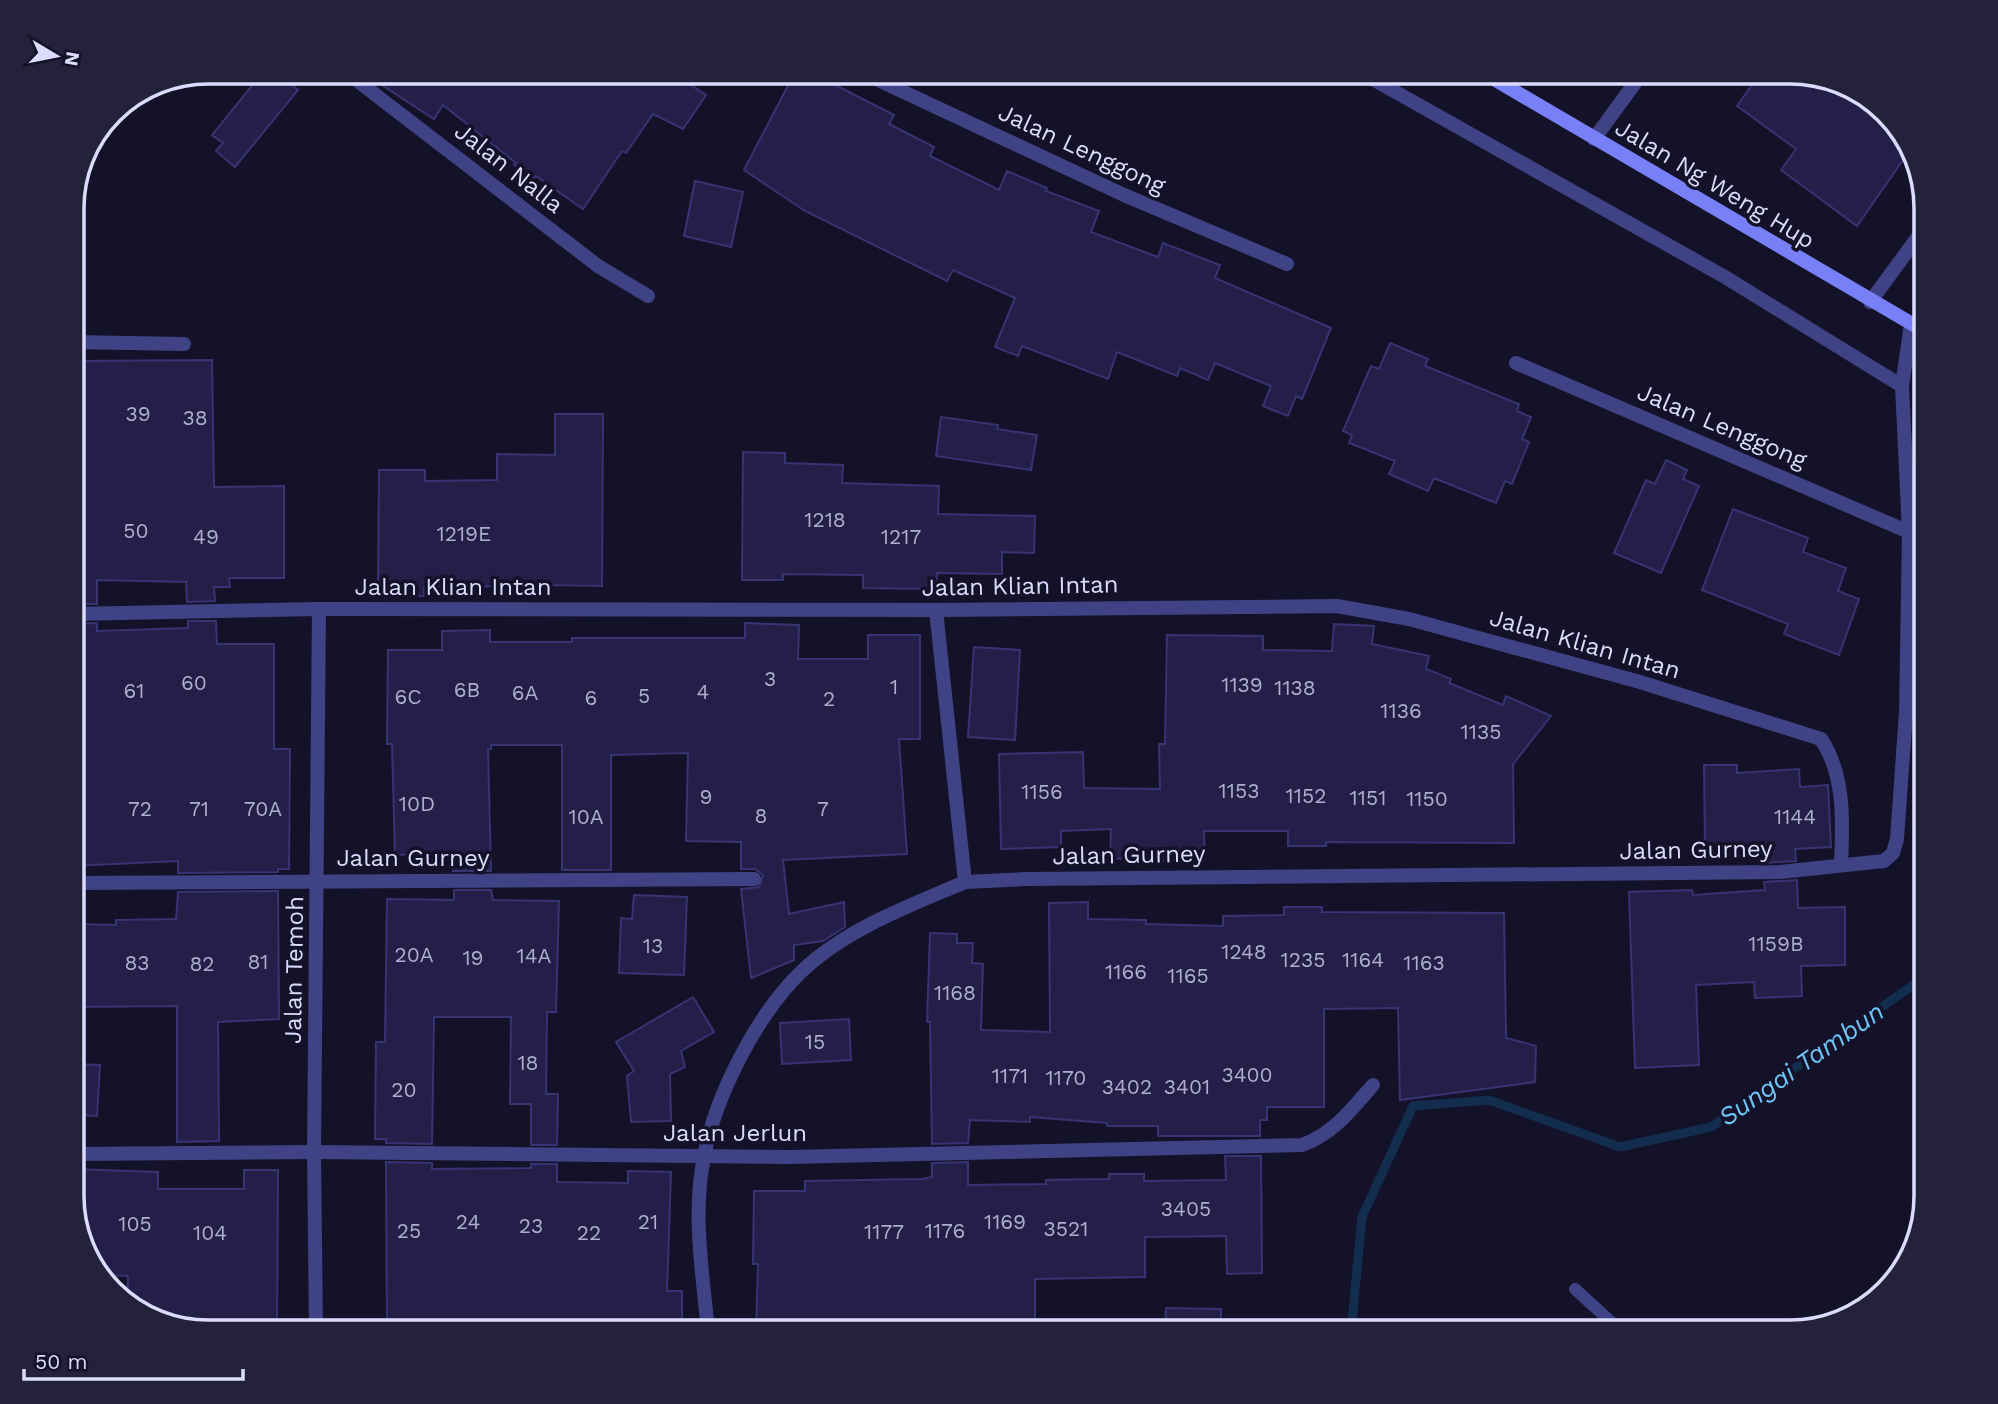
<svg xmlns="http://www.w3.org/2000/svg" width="1998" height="1404" viewBox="0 0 1998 1404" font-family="'Work Sans',sans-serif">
  <rect width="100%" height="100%" fill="#141229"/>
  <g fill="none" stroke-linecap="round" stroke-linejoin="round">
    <path stroke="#122d4d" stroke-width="9" d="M1351 1332 1362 1217 1413 1106 1489 1100 1620 1147 1711 1127 1926 976"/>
  </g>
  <g fill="#241f49" stroke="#393273" stroke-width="2">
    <path d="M263 72H276L298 90 235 167 216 151 223 143 212 135Z"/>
    <path d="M362 72H700L691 85 706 95 683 129 653 114 626 153 622 151 583 209 536 176 533 179 514 165 516 163 443 105 434 119Z"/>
    <path d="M795 72H810L894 115 889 124 934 147 930 156 999 190 1007 171 1047 188 1046 191 1099 211 1091 232 1158 257 1163 243 1220 265 1215 278 1331 328 1302 399 1296 396 1288 416 1263 406 1271 386 1215 363 1208 380 1180 368 1177 376 1117 352 1108 379 1022 346 1018 356 995 347 1015 298 953 270 947 281 805 211 744 170Z"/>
    <path d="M1761 72H1790L1866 95 1912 147 1857 226 1781 170 1796 149 1737 106Z"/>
    <path d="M695 181 743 192 731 247 684 236Z"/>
    <path d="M1390 343 1428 359 1425 366 1519 404 1517 411 1531 417 1522 439 1529 442 1512 484 1505 481 1496 503 1434 478 1428 491 1389 474 1395 461 1349 443 1352 435 1343 431 1371 366 1379 369Z"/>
    <path d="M212 360 214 487 284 486V578H229L230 587H214L215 601 187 602 186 582 97 580V604H72V361Z"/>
    <path d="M555 414H603L602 586 547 585 546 595H496V586L424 587V596H378L379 470H425V481L497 480V454L555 455Z"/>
    <path d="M941 417 998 425 997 429 1037 435 1031 470 936 456Z"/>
    <path d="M743 452 785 453V463L843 465 842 483 939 486 938 514 1035 516 1034 553 1002 552V574L937 573 936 589 863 588V575L783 574V580H742Z"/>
    <path d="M1666 460 1687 470 1683 479 1699 486 1661 573 1614 553 1646 480 1655 484Z"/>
    <path d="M1733 509 1808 538 1803 552 1846 568 1838 591 1859 599 1839 655 1784 634 1788 624 1702 590Z"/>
    <path d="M188 621H216L217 644H274V749H290L289 869H278V872L178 873V861L72 866V624L97 623V631L188 628Z"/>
    <path d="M745 623 799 625 798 659H868V635H920V739H899L907 854 783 860 789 914 844 902 845 927 823 941 794 945V960L751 978 741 889 759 887 763 875 755 869H741V842L686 841 688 753 611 755V870H562V745H491V749H488L491 871H453V853L395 855 392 744H387L388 650H442V631L490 630V642H572V638H745Z"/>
    <path d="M1334 624 1374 626 1372 644 1429 656 1426 669 1451 679 1449 683 1503 705 1506 696 1551 716 1513 764 1514 843 1326 842V846H1288V831H1204L1205 859 1162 861 1110 858 1111 829 1061 831V847L1001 849 999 754 1083 752 1084 788 1160 789 1159 744H1165L1167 635 1263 636V650L1332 651Z"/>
    <path d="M974 647 1020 650 1015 740 968 737Z"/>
    <path d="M1704 765H1737V773L1799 769 1800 787 1828 785 1831 847 1795 849 1796 861 1779 862 1763 863 1762 847 1705 848Z"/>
    <path d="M1797 880 1798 908 1845 907V965L1801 966 1802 996 1755 998 1754 982 1696 985 1699 1065 1635 1068 1629 892 1692 890 1693 895 1765 890 1764 882Z"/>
    <path d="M454 890H491L493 900 559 901 556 1012H547L546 1094H558L557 1145H531V1104H510L511 1017H434L432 1144 386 1143V1139H375L376 1042H385L387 899 454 900Z"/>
    <path d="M278 891 279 1019 218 1022 219 1141 177 1142V1006L72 1007V924L116 925V920L176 919 178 892Z"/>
    <path d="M634 895 687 897 684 975 619 973 621 918 632 919Z"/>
    <path d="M1088 902V919L1146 920V924L1223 926V916L1284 915V907H1322V912L1504 913 1506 1038 1536 1046 1535 1082 1400 1100 1398 1008 1324 1009V1107H1267V1120H1260V1136H1158V1126H1107V1123L1030 1117V1122L970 1120 968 1143 932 1144 930 1022H927L930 933 957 934V943H973L972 963 983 964 981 1030 1050 1032 1049 903Z"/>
    <path d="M693 997 714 1032 681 1051 685 1067 670 1074 671 1121 631 1122 627 1076 634 1071 616 1042Z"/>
    <path d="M849 1019 851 1060 782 1064 780 1023Z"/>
    <path d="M72 1064 100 1065 97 1116 72 1115Z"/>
    <path d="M1225 1156H1261L1262 1273 1227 1274 1226 1236 1145 1237V1277L1035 1279V1332H756L758 1264H753L754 1191H805V1181L922 1179 932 1177V1163L968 1162V1185L1046 1184V1180L1109 1179V1174H1144V1181L1226 1180Z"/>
    <path d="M386 1162 432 1163V1169L531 1168V1164H557V1182L628 1183V1171L671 1172 667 1291H682V1331L387 1332Z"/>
    <path d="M72 1169 158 1172V1189H244V1170H278L277 1332H208L132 1309 127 1304 128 1276 100 1275 90 1264 72 1205Z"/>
    <path d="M1166 1308 1221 1309V1332H1165Z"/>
  </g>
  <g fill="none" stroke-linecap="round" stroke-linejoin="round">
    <g stroke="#3f4385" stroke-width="12">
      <path d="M1906 712 1926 715"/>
      <path d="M1575 1289 1622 1332"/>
    </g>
    <g stroke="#3f4385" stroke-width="14">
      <path d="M346 72 598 266 648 296"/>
      <path d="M861 72 1124 195 1287 264"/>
      <path d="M1360 72 1725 277 1902 386"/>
      <path d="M1594 139 1643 72"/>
      <path d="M1870 302 1926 226"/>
      <path d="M72 342 184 344"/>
      <path d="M1516 363 1909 532"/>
      <path d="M72 614 319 609 936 610 1337 606 1409 619 1640 682 1821 739C1845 775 1843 822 1841 864"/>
      <path d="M965 882 1026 879 1780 872 1884 861 1893 853 1897 839 1906 712 1909 532 1902 386 1911 324"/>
      <path d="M72 883 754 879"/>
      <path d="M72 1154 314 1152 790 1157 1302 1145C1333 1134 1352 1109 1373 1085"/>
      <path d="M316 1332 314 1152 319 609"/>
      <path d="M708 1332C703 1275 692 1215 704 1157 715 1096 757 1014 802 971 846 929 909 906 965 882L936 610"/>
    </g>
    <path stroke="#7880f8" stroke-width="14" d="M1482 72 1926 332"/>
  </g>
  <g text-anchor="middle" stroke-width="7" stroke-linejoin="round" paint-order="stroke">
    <g font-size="21" fill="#aeacd0">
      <text x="138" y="421">39</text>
      <text x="195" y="425">38</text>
      <text x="825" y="527">1218</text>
      <text x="136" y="538">50</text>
      <text x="464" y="541">1219E</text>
      <text x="206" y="544">49</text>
      <text x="901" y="544">1217</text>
      <text x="770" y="686">3</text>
      <text x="194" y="690">60</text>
      <text x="1242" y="692">1139</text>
      <text x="894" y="694">1</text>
      <text x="1295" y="695">1138</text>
      <text x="467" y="697">6B</text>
      <text x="134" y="698">61</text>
      <text x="703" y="699">4</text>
      <text x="525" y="700">6A</text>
      <text x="644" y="703">5</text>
      <text x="408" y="704">6C</text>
      <text x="591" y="705">6</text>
      <text x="829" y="706">2</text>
      <text x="1401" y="718">1136</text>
      <text x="1481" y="739">1135</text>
      <text x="1239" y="798">1153</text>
      <text x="1042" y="799">1156</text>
      <text x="1306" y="803">1152</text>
      <text x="706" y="804">9</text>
      <text x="1368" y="805">1151</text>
      <text x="1427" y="806">1150</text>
      <text x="417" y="811">10D</text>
      <text x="140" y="816">72</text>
      <text x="199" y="816">71</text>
      <text x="263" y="816">70A</text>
      <text x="823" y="816">7</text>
      <text x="761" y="823">8</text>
      <text x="586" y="824">10A</text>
      <text x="1795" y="824">1144</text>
      <text x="1776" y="951">1159B</text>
      <text x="653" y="953">13</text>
      <text x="1244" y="959">1248</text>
      <text x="414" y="962">20A</text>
      <text x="534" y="963">14A</text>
      <text x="473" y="965">19</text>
      <text x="1303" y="967">1235</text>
      <text x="1363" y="967">1164</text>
      <text x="258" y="969">81</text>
      <text x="137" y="970">83</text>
      <text x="1424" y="970">1163</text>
      <text x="202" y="971">82</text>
      <text x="1126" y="979">1166</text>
      <text x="1188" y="983">1165</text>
      <text x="955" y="1000">1168</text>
      <text x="815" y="1049">15</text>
      <text x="528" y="1070">18</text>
      <text x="1247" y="1082">3400</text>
      <text x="1010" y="1083">1171</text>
      <text x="1066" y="1085">1170</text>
      <text x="1127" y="1094">3402</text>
      <text x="1187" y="1094">3401</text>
      <text x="404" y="1097">20</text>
      <text x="1186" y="1216">3405</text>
      <text x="468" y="1229">24</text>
      <text x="648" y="1229">21</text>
      <text x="1005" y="1229">1169</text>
      <text x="135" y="1231">105</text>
      <text x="531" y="1233">23</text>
      <text x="1066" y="1236">3521</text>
      <text x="409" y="1238">25</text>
      <text x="945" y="1238">1176</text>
      <text x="884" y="1239">1177</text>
      <text x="210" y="1240">104</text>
      <text x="589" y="1240">22</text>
    </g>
    <g font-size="24" fill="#dcdbfd" stroke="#141229">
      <text transform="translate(1082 149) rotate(25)" y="8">Jalan Lenggong</text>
      <text transform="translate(509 168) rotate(38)" y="8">Jalan Nalla</text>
      <text transform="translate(1715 184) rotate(31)" y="8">Jalan Ng Weng Hup</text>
      <text transform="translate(1722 426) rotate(23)" y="8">Jalan Lenggong</text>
      <text transform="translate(1020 586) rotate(-1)" y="8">Jalan Klian Intan</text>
      <text x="453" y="595">Jalan Klian Intan</text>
      <text transform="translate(1585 644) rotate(16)" y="8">Jalan Klian Intan</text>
      <text transform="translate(1696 850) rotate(-1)" y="8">Jalan Gurney</text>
      <text transform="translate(1129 855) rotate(-1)" y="8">Jalan Gurney</text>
      <text x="413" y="866">Jalan Gurney</text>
      <text transform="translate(294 970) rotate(-89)" y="8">Jalan Temoh</text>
      <text x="735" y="1141">Jalan Jerlun</text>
    </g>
    <g font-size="26" font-style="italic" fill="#6fc5f8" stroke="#141229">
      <text transform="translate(1801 1064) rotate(-35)" y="9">Sungai Tambun</text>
    </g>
  </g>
  <path d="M0 0H1998V1404H0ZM208 84H1790A124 124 0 0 1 1914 208V1196A124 124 0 0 1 1790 1320H208A124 124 0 0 1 84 1196V208A124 124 0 0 1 208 84Z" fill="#24223a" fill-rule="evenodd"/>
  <path fill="none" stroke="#dcdbfd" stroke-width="3.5" d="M208 84H1790A124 124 0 0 1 1914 208V1196A124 124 0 0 1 1790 1320H208A124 124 0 0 1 84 1196V208A124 124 0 0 1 208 84Z"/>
  <g transform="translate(56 56) rotate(100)" stroke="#141229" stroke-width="5" paint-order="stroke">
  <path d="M0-5L12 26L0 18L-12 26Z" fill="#dcdbfd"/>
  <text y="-10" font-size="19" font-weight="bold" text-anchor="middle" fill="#dcdbfd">N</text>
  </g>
  <path d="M24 1369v10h219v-10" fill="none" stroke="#dcdbfd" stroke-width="3.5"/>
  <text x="35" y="1369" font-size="21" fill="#dcdbfd" stroke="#141229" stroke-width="5" paint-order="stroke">50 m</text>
</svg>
